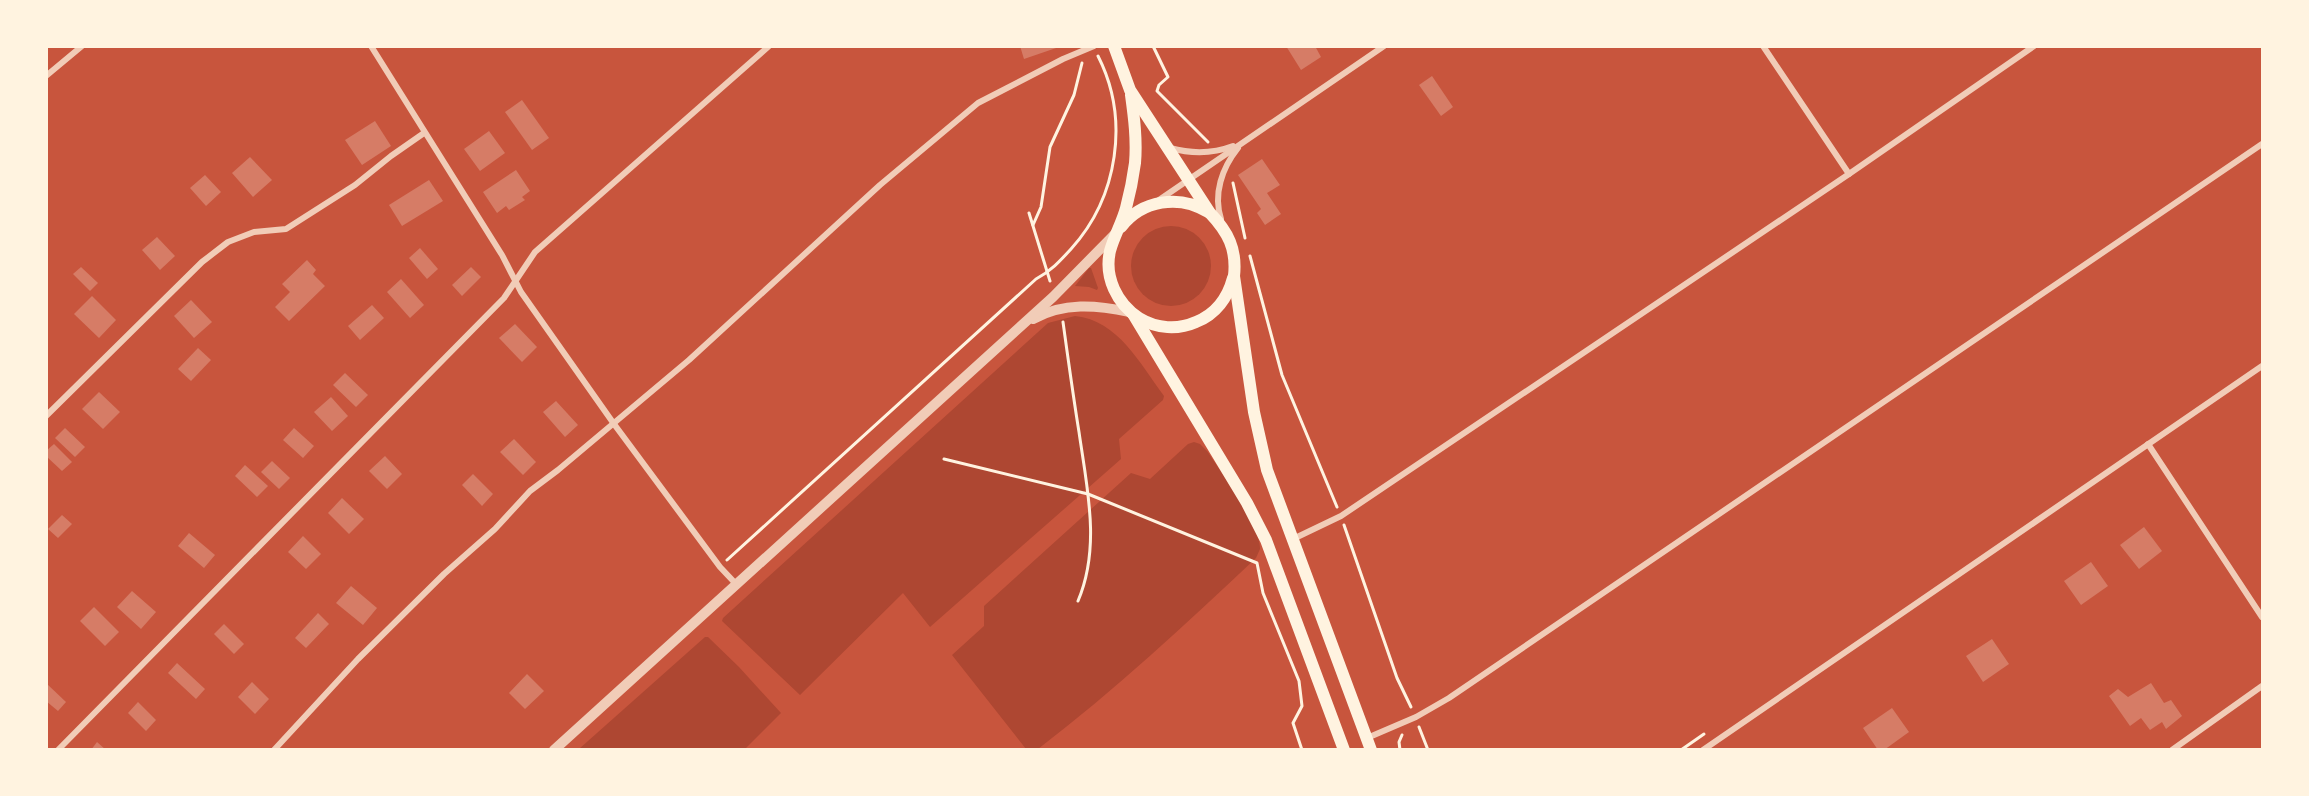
<svg xmlns="http://www.w3.org/2000/svg" width="2309" height="796" viewBox="0 0 2309 796" font-family="Rubik,sans-serif">
  <rect width="100%" height="100%" fill="#c8553d"/>
  <g fill="#ae4732">
    <circle cx="1171" cy="266" r="40"/>
    <path d="M1089 268H1091L1098 288 1097 290 1089 287 1075 286Z"/>
    <path d="M1075 316C1118 320 1140 364 1164 396L1163 400 1119 439 1121 459 930 627 903 593 800 695 722 621 723 618 1048 323Z"/>
    <path d="M1194 442 1200 444 1207 451C1220 470 1261 528 1260 549 1259 551 1257 556 1256 558 1185 625 1115 690 1038 749H1026L952 655 984 626V606L1131 473 1150 479 1188 444Z"/>
    <path d="M705 637H708L739 667 781 713 745 749H579Z"/>
  </g>
  <g fill="#d67c66">
    <path d="M1020 46H1059V47L1024 59Z"/>
    <path d="M1286 46H1315L1321 57 1301 70Z"/>
    <path d="M1432 76 1453 107 1441 116 1419 85Z"/>
    <path d="M522 100 549 138 532 150 505 112Z"/>
    <path d="M375 121 391 146 362 165 345 140Z"/>
    <path d="M489 131 505 153 480 171 464 149Z"/>
    <path d="M250 157 272 180 253 197 232 173Z"/>
    <path d="M1262 159 1280 185 1267 193 1281 214 1265 225 1257 213 1261 209 1238 175Z"/>
    <path d="M516 170 530 191 522 197 525 200 509 210 506 206 497 213 483 192Z"/>
    <path d="M205 175 221 192 206 206 190 188Z"/>
    <path d="M429 180 443 201 402 226 389 205Z"/>
    <path d="M157 237 175 256 160 270 142 250Z"/>
    <path d="M420 248 438 269 427 279 409 258Z"/>
    <path d="M307 260 316 270 313 274 325 286 289 321 275 307 290 292 282 284Z"/>
    <path d="M81 267 98 283 90 291 73 274Z"/>
    <path d="M471 267 481 277 462 296 452 285Z"/>
    <path d="M401 279 424 305 410 318 387 292Z"/>
    <path d="M92 296 116 320 99 338 74 314Z"/>
    <path d="M191 300 212 322 194 338 174 316Z"/>
    <path d="M372 305 384 318 360 340 348 326Z"/>
    <path d="M515 324 537 347 522 362 499 338Z"/>
    <path d="M198 348 211 360 191 381 178 369Z"/>
    <path d="M345 373 368 395 356 407 333 385Z"/>
    <path d="M99 392 120 412 103 429 82 409Z"/>
    <path d="M331 397 348 416 332 431 314 412Z"/>
    <path d="M556 401 578 425 565 437 543 412Z"/>
    <path d="M65 428 85 447 75 457 55 438Z"/>
    <path d="M294 428 314 446 303 458 283 440Z"/>
    <path d="M514 439 536 462 523 475 500 452Z"/>
    <path d="M54 444 72 462 62 471 46 456V451Z"/>
    <path d="M385 456 402 474 387 489 369 471Z"/>
    <path d="M272 461 290 478 279 489 261 472Z"/>
    <path d="M245 465 268 486 257 497 235 476Z"/>
    <path d="M473 474 493 494 482 506 462 485Z"/>
    <path d="M342 498 364 519 349 534 328 513Z"/>
    <path d="M62 515 72 524 58 538 48 529Z"/>
    <path d="M2144 527 2162 551 2139 569 2120 545Z"/>
    <path d="M189 533 215 555 204 568 178 546Z"/>
    <path d="M303 536 321 554 306 569 288 552Z"/>
    <path d="M2091 562 2108 586 2081 605 2064 581Z"/>
    <path d="M351 586 377 608 363 625 336 603Z"/>
    <path d="M132 591 156 612 141 629 117 607Z"/>
    <path d="M94 607 119 632 105 646 80 621Z"/>
    <path d="M318 613 329 624 306 648 295 638Z"/>
    <path d="M224 624 244 644 234 654 214 634Z"/>
    <path d="M1992 639 2009 664 1983 682 1966 656Z"/>
    <path d="M177 663 205 689 196 699 168 673Z"/>
    <path d="M527 674 544 691 525 709 509 693Z"/>
    <path d="M252 682 269 699 255 714 238 697Z"/>
    <path d="M46 683 66 702 58 711 46 701Z"/>
    <path d="M2151 683 2164 703 2171 700 2182 716 2166 729 2162 722 2150 730 2141 718 2130 726 2109 696 2118 689 2128 697Z"/>
    <path d="M138 702 156 720 146 731 128 713Z"/>
    <path d="M1892 708 1909 732 1884 750H1878L1863 728Z"/>
    <path d="M97 742 106 750H91Z"/>
  </g>
  <g fill="none" stroke-linecap="round" stroke-linejoin="round">
    <g stroke="#fff3e0" stroke-width="3">
      <path d="M1153 46 1168 77 1159 85 1157 91 1208 142"/>
      <path d="M1233 183 1245 238"/>
      <path d="M1029 213 1050 281"/>
      <path d="M1033 225 1041 207 1050 147 1074 95 1082 63"/>
      <path d="M1250 256 1282 375 1337 507"/>
      <path d="M1063 322C1068 358 1073 395 1079 432 1087 488 1101 547 1078 601"/>
      <path d="M944 459 1088 494 1257 563 1263 593 1299 681 1302 706 1293 723 1302 750"/>
      <path d="M1344 525 1397 678 1411 707"/>
      <path d="M727 560 1036 279C1051 271 1060 261 1071 249 1118 197 1130 119 1098 56"/>
      <path d="M1419 727 1428 750"/>
      <path d="M1400 750 1399 742 1402 735"/>
      <path d="M1681 750 1704 734"/>
    </g>
    <g stroke="#f1ccb7" stroke-width="6">
      <path d="M371 46 502 255 521 292 614 424 720 567 736 584"/>
      <path d="M1763 46 1849 174"/>
      <path d="M46 76 82 46"/>
      <path d="M1170 148C1192 154 1212 154 1233 146"/>
      <path d="M1159 200 1384 46"/>
      <path d="M1221 219C1213 194 1222 168 1238 148"/>
      <path d="M46 416 202 262 228 242 254 232 286 229 355 185 391 156 424 133"/>
      <path d="M2148 444 2262 617"/>
      <path d="M1293 539 1341 516 1849 174 2034 46"/>
      <path d="M1367 738 1416 717 1449 698 2262 144"/>
      <path d="M58 750 504 298 535 252 769 46"/>
      <path d="M274 750 358 659 444 574 495 529 530 491 558 470 689 360 880 185 978 103 1063 59 1094 46"/>
      <path d="M1703 750 2262 366"/>
      <path d="M2172 750 2262 686"/>
    </g>
    <g stroke="#f1ccb7" stroke-width="10">
      <path d="M1033 319C1064 302 1096 305 1130 312"/>
      <path d="M554 750 1053 297 1115 234"/>
    </g>
    <g stroke="#fff3e0" stroke-width="12">
      <path d="M1114 46 1130 90 1210 213C1228 232 1237 249 1234 276L1254 412 1267 470 1371 750"/>
      <path d="M1131 95C1134 117 1137 140 1135 163 1133 178 1130 193 1126 208 1122 223 1114 236 1110 251 1104 277 1117 304 1139 318 1157 329 1178 330 1196 322 1216 314 1228 297 1233 278"/>
      <path d="M1121 227C1142 200 1179 194 1208 212"/>
      <path d="M1133 314 1247 503 1266 540 1344 750"/>
    </g>
  </g>
  <rect width="2309" height="796" fill="none" stroke="#fff3e0" stroke-width="96"/>
</svg>
